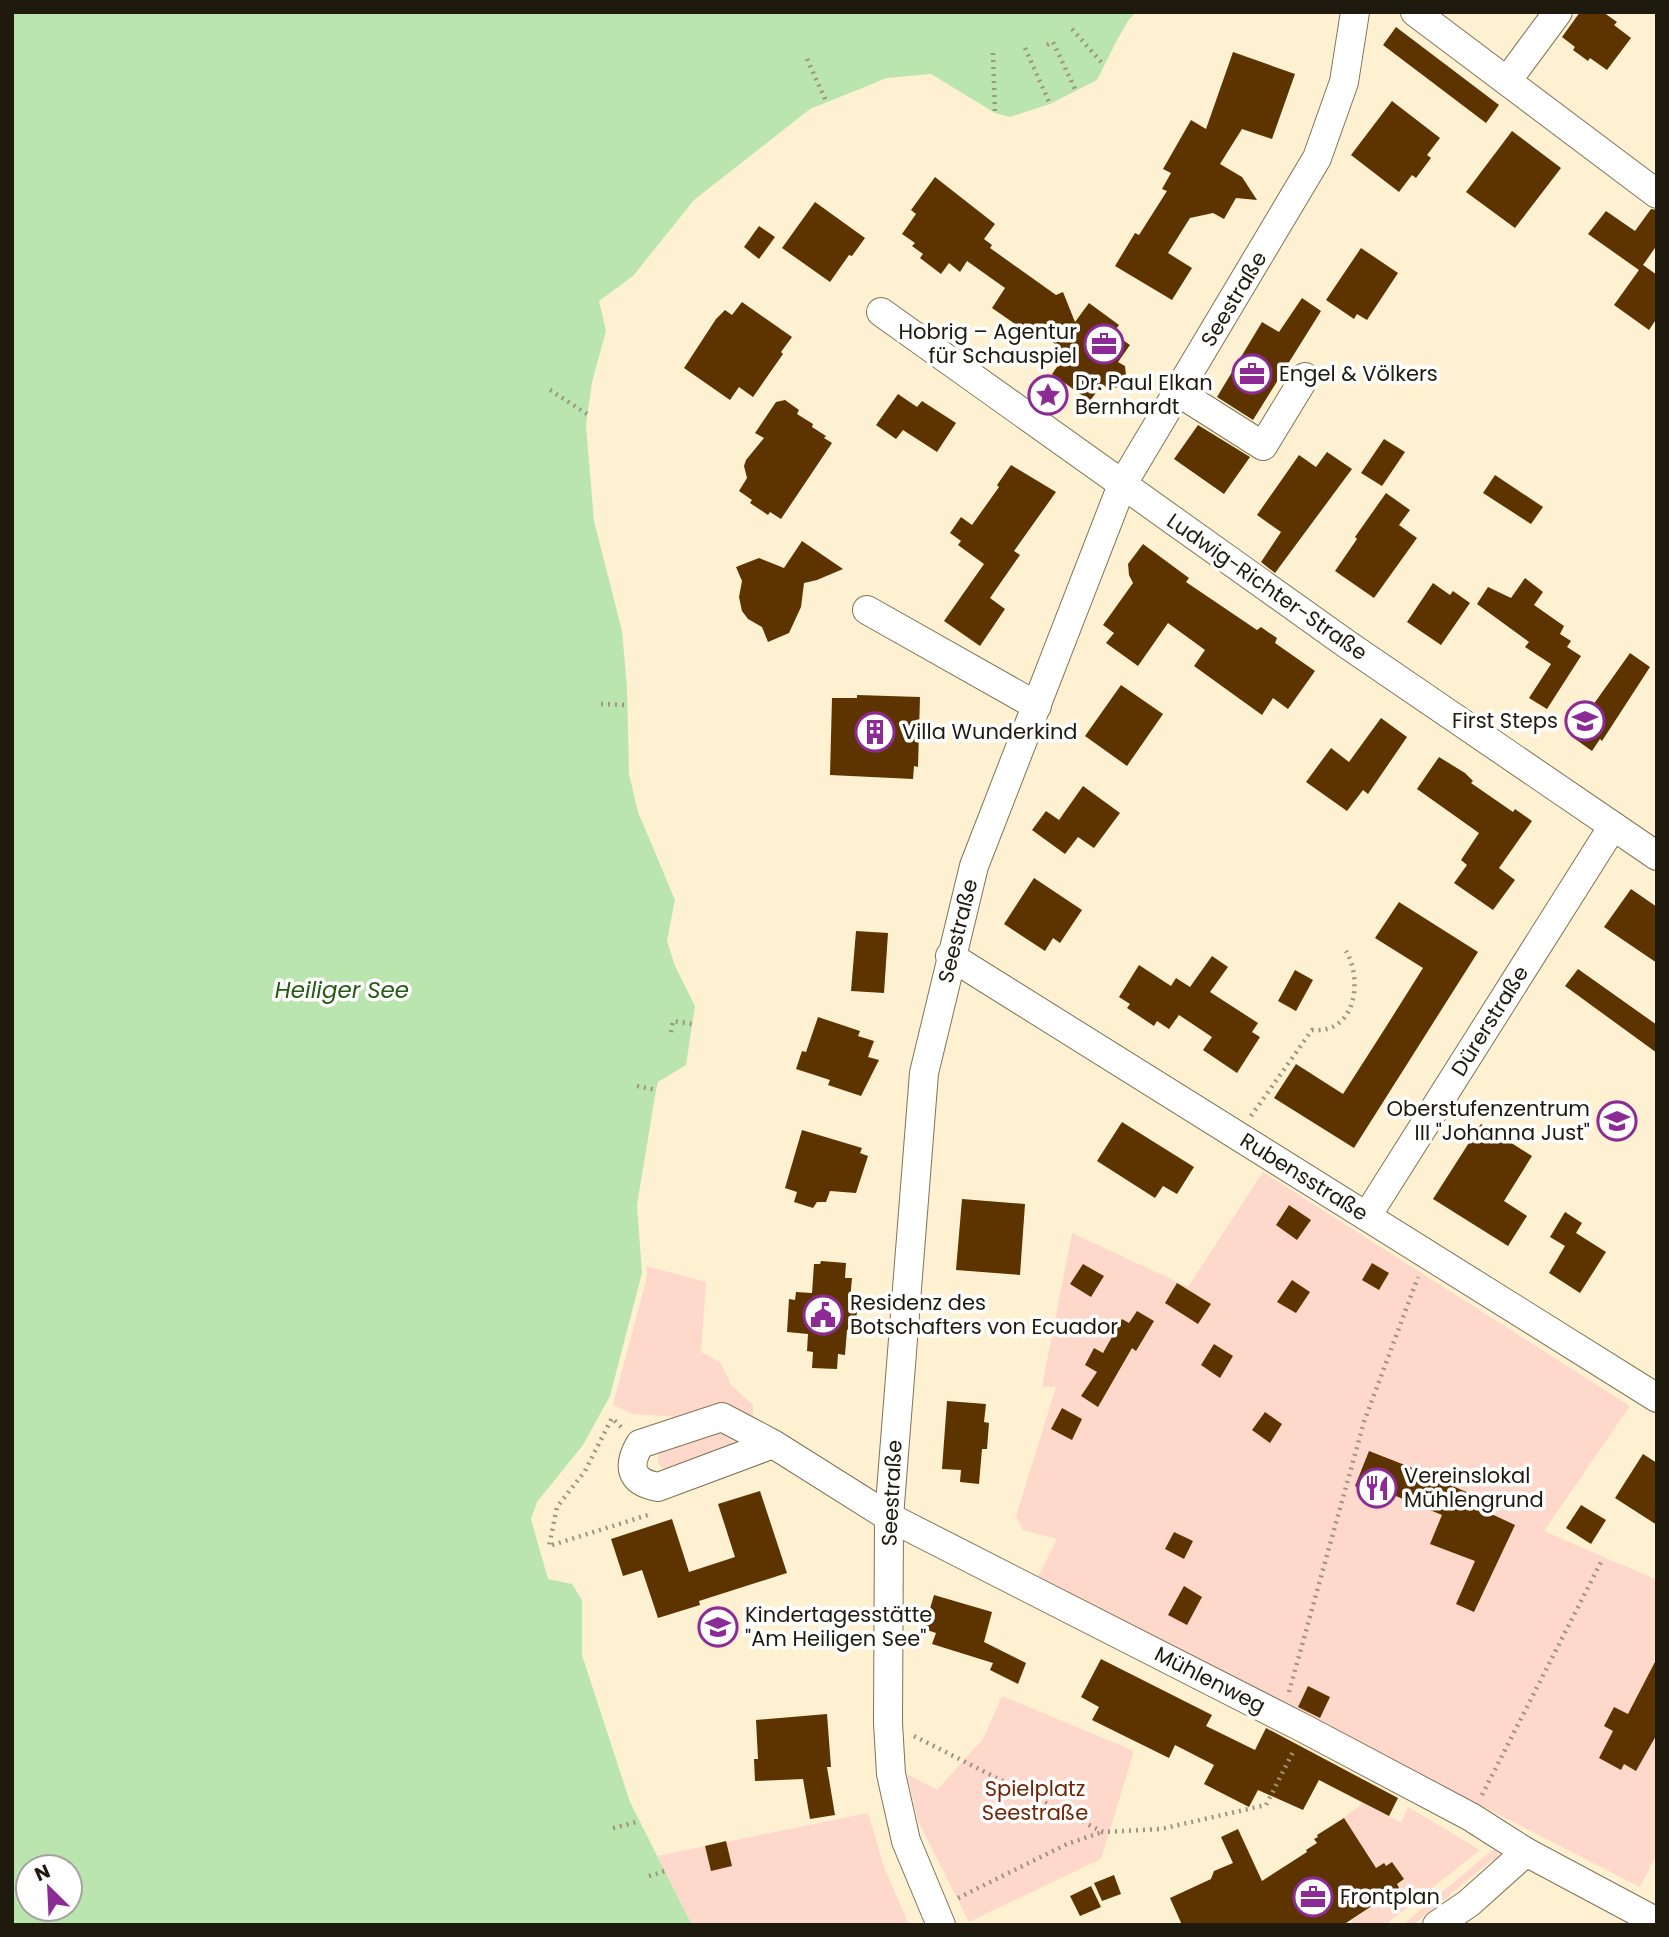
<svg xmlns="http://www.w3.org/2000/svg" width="1669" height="1937" viewBox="0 0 1669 1937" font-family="Poppins,sans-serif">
  <rect width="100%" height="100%" fill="#fdf1d1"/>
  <g fill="#ffd8cc">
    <path d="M1263 1172 1630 1406 1544 1531 1657 1580V1854L1640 1887 1285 1705 1036 1581 1057 1539 1023 1530 1016 1516 1056 1387 1042 1386 1072 1233 1188 1287Z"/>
    <path d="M646 1266 706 1282 701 1352 720 1362 731 1385 753 1405V1422L633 1414 613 1405 647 1277Z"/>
    <path d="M719 1428 732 1435 733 1444 728 1451 669 1471C657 1468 655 1459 662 1449Z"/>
    <path d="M1002 1696 1134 1751 1101 1859 969 1922 918 1821 907 1774 937 1790 983 1739Z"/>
    <path d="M1363 1803 1401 1823 1408 1807 1480 1850 1385 1925H1354L1351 1920 1364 1912 1361 1907 1381 1900 1399 1889 1397 1884 1403 1879 1392 1862 1386 1866 1383 1863 1374 1869 1368 1855 1342 1819Z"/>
    <path d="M868 1813 884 1867 909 1925H692L657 1856Z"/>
    <path d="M1494 1849 1505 1863 1499 1868 1492 1860 1413 1925H1402Z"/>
  </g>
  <path fill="#bbe5af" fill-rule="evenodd" d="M12 12H1136L1128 21 1117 40 1097 80 1050 104 1010 117 995 113 931 74 887 78 810 109 694 200 633 276 599 301 606 331 592 382 586 425 594 521 622 631 627 688 629 774 638 812 675 900 667 941 675 966 695 1006 686 1065 658 1082 656 1090 637 1205 642 1273 610 1396 583 1445 537 1502 531 1519 548 1579 572 1584 582 1600V1655L630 1802 692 1925H12ZM28 1867H70V1909H28Z"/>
  <g fill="#5d3300">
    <path d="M1580 12H1603L1617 22 1614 25 1631 38 1607 70 1590 58 1588 61 1573 50 1575 47 1562 37Z"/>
    <path d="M1396 27 1499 105 1486 123 1383 45Z"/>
    <path d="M1233 52 1295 74 1272 139 1242 129 1220 164 1242 177 1257 200 1236 198 1224 219 1213 213 1190 218 1168 253 1192 268 1172 300 1115 266 1135 233 1139 235 1167 191 1162 189 1171 173 1163 169 1191 120 1206 129Z"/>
    <path d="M1392 101 1440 138 1427 155 1431 158 1416 178 1412 175 1399 192 1351 155Z"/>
    <path d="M1512 131 1561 168 1515 228 1466 192Z"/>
    <path d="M935 177 995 224 984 239 992 245 990 248 1056 295 1063 292 1075 322 1089 303 1119 325 1113 333 1130 345 1118 362 1125 366 1126 375 1118 387 1109 389 1102 384 1090 401 1052 374 1064 357 1055 351 1058 346 1025 323 1021 328 992 308 1005 288 967 261 960 272 949 263 941 274 920 258 923 254 912 246 915 243 902 234 916 214 911 210Z"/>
    <path d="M815 202 865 238 852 256 849 255 830 282 782 248Z"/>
    <path d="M1651 209 1657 210V245L1643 265 1657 275V318L1649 330 1614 305 1639 270 1588 234 1606 211 1635 231Z"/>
    <path d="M759 226 775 237 759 259 744 247Z"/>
    <path d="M1361 248 1398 273 1367 320 1357 314 1354 319 1326 300Z"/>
    <path d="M1302 298 1321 311 1253 420 1217 397 1262 322 1279 332Z"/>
    <path d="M742 302 792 337 781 352 783 354 753 397 739 387 730 400 684 368 716 319 725 310 732 315Z"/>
    <path d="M898 394 917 407 922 401 956 423 937 452 903 430 896 439 876 425Z"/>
    <path d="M785 400 799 410 797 414 813 424 812 427 826 436 824 438 832 443 781 519 770 512 768 515 750 503 752 500 739 491 747 478 744 466 746 460 764 438 755 433 776 402Z"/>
    <path d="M1198 425 1250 457 1224 494 1174 459Z"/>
    <path d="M1384 439 1405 452 1382 486 1361 473Z"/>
    <path d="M1327 452 1352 469 1275 573 1261 562 1281 532 1257 515 1299 455 1316 467Z"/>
    <path d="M1011 465 1056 492 1014 551 1020 555 990 598 1005 609 980 646 944 621 984 564 958 545 961 541 950 533 961 517 972 525 999 487 997 485Z"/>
    <path d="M1495 475 1543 507 1531 524 1483 493Z"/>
    <path d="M1386 493 1410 510 1399 525 1417 538 1374 598 1335 571 1357 539 1355 537Z"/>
    <path d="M802 541 843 569 817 580 804 583 801 607 789 633 768 642 762 627 748 619 742 611 739 597 742 581 736 567 759 558 784 568Z"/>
    <path d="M1143 544 1189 578 1186 582 1257 630 1261 627 1268 632 1277 638 1275 643 1315 671 1288 709 1273 698 1262 715 1194 666 1205 650 1168 623 1138 666 1106 643 1114 633 1103 625 1133 583 1129 575 1128 564Z"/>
    <path d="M1525 578 1543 592 1534 605 1564 626 1560 634 1571 641 1567 647 1581 656 1547 709 1529 698 1551 664 1525 647 1529 642 1477 604 1488 587 1511 598Z"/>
    <path d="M1433 583 1450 595 1453 591 1470 603 1441 645 1407 622Z"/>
    <path d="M1630 653 1650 667 1602 741 1600 739 1592 751 1571 736Z"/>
    <path d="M1121 685 1163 714 1127 766 1085 736Z"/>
    <path d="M857 695 920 697 918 767 914 766 913 779 830 775 832 698H857Z"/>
    <path d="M1381 718 1407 737 1368 794 1363 790 1347 811 1306 782 1331 748 1349 762Z"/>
    <path d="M1439 757 1465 773 1473 781 1471 783 1513 812 1515 809 1532 821 1499 868 1515 880 1493 910 1454 883 1467 865 1461 860 1479 833 1417 789Z"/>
    <path d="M1083 786 1120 813 1094 848 1078 837 1065 854 1032 830 1046 811 1059 820Z"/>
    <path d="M1034 878 1082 910 1060 943 1053 938 1045 951 1004 924Z"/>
    <path d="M1631 889 1657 907V963L1604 927Z"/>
    <path d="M1399 902 1478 952 1354 1148 1274 1098 1296 1064 1343 1094 1384 1030 1423 968 1375 938Z"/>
    <path d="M856 931 888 933 884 993 851 991Z"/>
    <path d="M1212 956 1228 967 1210 992 1258 1023 1252 1032 1260 1037 1237 1073 1203 1050 1212 1037 1179 1015 1169 1029 1157 1021 1154 1026 1127 1008 1130 1004 1119 997 1139 965 1171 986 1176 978 1190 987Z"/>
    <path d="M1578 969 1657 1025V1053L1565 986Z"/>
    <path d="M1295 970 1313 980 1296 1011 1278 1001Z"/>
    <path d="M818 1017 860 1031 858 1036 874 1041 868 1057 879 1060 861 1096 828 1085 830 1080 796 1069 802 1051 806 1052Z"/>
    <path d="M1122 1122 1194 1167 1177 1194 1163 1186 1155 1198 1097 1161Z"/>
    <path d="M1481 1124 1532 1156 1504 1201 1527 1216 1508 1246 1433 1199Z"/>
    <path d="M802 1130 862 1148 860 1153 868 1156 856 1193 830 1191 826 1202H817L813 1208 794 1202 797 1192 785 1188Z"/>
    <path d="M962 1199 1025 1204 1020 1275 956 1270Z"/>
    <path d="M1289 1205 1311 1220 1297 1240 1276 1225Z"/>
    <path d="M1565 1212 1582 1223 1576 1233 1606 1252 1580 1293 1549 1273 1565 1246 1550 1237Z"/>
    <path d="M821 1261 846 1263 845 1278H852L850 1300 857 1311 856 1323 847 1330 845 1355 838 1354 837 1369 812 1368 813 1352 807 1351 808 1334 787 1332 789 1299 795 1300 796 1292 812 1293 814 1264H820Z"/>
    <path d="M1372 1263 1389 1273 1379 1290 1362 1280Z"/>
    <path d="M1083 1264 1104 1276 1091 1297 1070 1284Z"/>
    <path d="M1292 1280 1310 1292 1296 1313 1277 1302Z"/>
    <path d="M1177 1283 1211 1304 1198 1324 1165 1303Z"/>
    <path d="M1137 1311 1154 1321 1136 1351 1132 1348 1098 1407 1081 1396 1097 1372 1085 1365 1094 1348 1103 1353 1122 1319 1129 1323Z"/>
    <path d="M1214 1344 1233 1356 1220 1378 1201 1365Z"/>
    <path d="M947 1401 986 1404 984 1422 989 1423 987 1449H982L979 1484 960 1482 961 1470 942 1469Z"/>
    <path d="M1062 1408 1082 1419 1072 1440 1051 1429Z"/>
    <path d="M1265 1412 1282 1424 1270 1443 1252 1430Z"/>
    <path d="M1369 1451 1456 1485 1455 1487 1489 1502 1485 1511 1515 1525 1474 1612 1456 1604 1475 1561 1430 1544 1442 1515 1391 1494 1388 1500 1355 1486Z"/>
    <path d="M1643 1454 1657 1463V1525L1615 1498Z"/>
    <path d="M760 1491 787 1573 699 1601 700 1605 658 1618 642 1570 623 1576 611 1539 672 1519 689 1572 735 1557 718 1504Z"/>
    <path d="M1581 1505 1606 1520 1591 1544 1566 1528Z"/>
    <path d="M1174 1532 1193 1541 1184 1559 1165 1549Z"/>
    <path d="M1184 1586 1202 1597 1187 1625 1168 1615Z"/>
    <path d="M934 1595 992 1612 984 1642 1026 1663 1018 1684 990 1670 993 1663 932 1644 936 1633 924 1629Z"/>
    <path d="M1657 1658V1734L1636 1771 1624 1764 1621 1770 1599 1758 1613 1731 1604 1726 1614 1707 1628 1714Z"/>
    <path d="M1101 1659 1212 1715 1206 1726 1255 1750 1266 1728 1398 1798 1389 1816 1319 1780 1303 1810 1258 1790 1249 1807 1204 1784 1214 1765 1175 1745 1169 1758 1092 1720 1099 1707 1081 1697Z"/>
    <path d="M1308 1686 1330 1697 1320 1718 1298 1707Z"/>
    <path d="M827 1714 831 1767H827L835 1815 810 1819 803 1779 755 1781 754 1759H758L756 1720Z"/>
    <path d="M1344 1818 1376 1868 1384 1863 1386 1866 1392 1862 1404 1879 1397 1884 1399 1888 1343 1925H1182L1170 1898 1211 1879 1214 1871 1233 1863 1221 1837 1238 1829 1262 1881 1307 1852 1306 1850 1317 1843 1314 1839 1318 1837 1317 1835Z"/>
    <path d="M726 1841 732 1866 711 1871 705 1846Z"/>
    <path d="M1114 1875 1121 1894 1102 1901 1094 1883Z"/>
    <path d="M1091 1886 1101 1907 1080 1916 1070 1896Z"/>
  </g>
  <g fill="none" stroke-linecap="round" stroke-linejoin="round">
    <g stroke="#807458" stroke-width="30">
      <g id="minor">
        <path d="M1415 12 1657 194"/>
        <path d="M1507 81 1558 12"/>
        <path d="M881 312 1348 645 1657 856"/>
        <path d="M1178 392 1263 446 1305 377"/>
        <path d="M867 610 1037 706"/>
        <path d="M950 956 1657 1398"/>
        <path d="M1367 1216 1613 826"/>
        <path d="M773 1444 658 1487C630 1482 627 1466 640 1444L722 1417 773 1444 889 1517 1305 1729 1471 1817 1526 1852"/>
        <path d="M941 1925 906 1841 891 1774 888 1723 889 1517 924 1073 974 866 1122 485 1317 158 1344 82 1355 12"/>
        <path d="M1437 1925 1469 1903 1526 1852 1657 1922"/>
      </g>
    </g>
    <g stroke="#9d957d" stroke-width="4.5" stroke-dasharray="2 5" stroke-linecap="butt">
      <path d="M1072 29 1103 64"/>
      <path d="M1047 45 1053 42 1076 91"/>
      <path d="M1025 48 1050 104"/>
      <path d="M993 53 995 113"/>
      <path d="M807 59 826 101"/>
      <path d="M550 390 587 414"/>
      <path d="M601 704 627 705"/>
      <path d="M671 1032 673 1021 692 1024"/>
      <path d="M637 1086 656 1090"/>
      <path d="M1251 1116 1312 1030C1356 1034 1363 980 1346 951"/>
      <path d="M621 1427 612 1418 585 1471 557 1507 549 1546 651 1514"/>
      <path d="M1289 1692 1364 1422 1418 1277"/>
      <path d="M914 1736 1103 1832 1161 1829 1266 1805 1294 1750"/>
      <path d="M1482 1795 1601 1562"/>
      <path d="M613 1828 640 1821"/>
      <path d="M649 1876 665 1871"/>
      <path d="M958 1898 1067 1844 1102 1832"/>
    </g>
    <use href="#minor" stroke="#fff" stroke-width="28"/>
  </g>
  <defs>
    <g id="office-ring" transform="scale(2.0125)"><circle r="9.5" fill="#fff" stroke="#8c2b94" stroke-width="1.5"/><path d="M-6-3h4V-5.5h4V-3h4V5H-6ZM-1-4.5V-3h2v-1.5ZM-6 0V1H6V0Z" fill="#8c2b94"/></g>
    <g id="sight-ring" transform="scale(2.0125)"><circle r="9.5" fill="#fff" stroke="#8c2b94" stroke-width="1.5"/><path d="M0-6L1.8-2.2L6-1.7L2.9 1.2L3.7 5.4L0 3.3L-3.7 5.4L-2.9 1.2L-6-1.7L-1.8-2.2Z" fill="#8c2b94"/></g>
    <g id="school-ring" transform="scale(2.0125)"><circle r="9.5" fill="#fff" stroke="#8c2b94" stroke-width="1.5"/><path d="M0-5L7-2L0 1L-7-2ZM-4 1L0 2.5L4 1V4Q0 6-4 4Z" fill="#8c2b94"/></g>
    <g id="building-ring" transform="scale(2.0125)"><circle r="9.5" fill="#fff" stroke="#8c2b94" stroke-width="1.5"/><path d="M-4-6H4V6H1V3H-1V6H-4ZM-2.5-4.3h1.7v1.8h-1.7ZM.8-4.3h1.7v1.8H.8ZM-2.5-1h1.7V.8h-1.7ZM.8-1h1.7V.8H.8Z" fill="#8c2b94"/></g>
    <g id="civic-ring" transform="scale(2.0125)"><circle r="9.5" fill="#fff" stroke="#8c2b94" stroke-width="1.5"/><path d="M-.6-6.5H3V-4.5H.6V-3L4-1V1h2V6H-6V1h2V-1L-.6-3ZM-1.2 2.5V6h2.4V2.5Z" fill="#8c2b94"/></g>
    <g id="restaurant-ring" transform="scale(2.0125)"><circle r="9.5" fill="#fff" stroke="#8c2b94" stroke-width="1.5"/><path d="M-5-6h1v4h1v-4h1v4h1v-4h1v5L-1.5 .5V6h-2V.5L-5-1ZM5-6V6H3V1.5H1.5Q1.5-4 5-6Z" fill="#8c2b94"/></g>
  </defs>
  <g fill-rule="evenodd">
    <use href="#office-ring" x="1104" y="344"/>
    <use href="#office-ring" x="1252" y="374"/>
    <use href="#sight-ring" x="1048" y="395"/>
    <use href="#school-ring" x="1585" y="721"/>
    <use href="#building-ring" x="875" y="732"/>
    <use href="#school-ring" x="1617" y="1121"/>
    <use href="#civic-ring" x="823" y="1315"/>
    <use href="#restaurant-ring" x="1377" y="1488"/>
    <use href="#school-ring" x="718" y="1627"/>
    <use href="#office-ring" x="1313" y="1897"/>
  </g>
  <g text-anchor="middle" stroke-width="7" stroke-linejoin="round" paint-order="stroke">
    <g font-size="21" fill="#1e1a0e" stroke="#fff">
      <text transform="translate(1234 299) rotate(-59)" y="7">Seestraße</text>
      <text transform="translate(1267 587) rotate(35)" y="7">Ludwig-Richter-Straße</text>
      <text transform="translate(958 931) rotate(-76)" y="7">Seestraße</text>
      <text transform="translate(1490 1021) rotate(-58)" y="7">Dürerstraße</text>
      <text transform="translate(1304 1177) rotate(32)" y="7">Rubensstraße</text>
      <text transform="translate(892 1493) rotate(-87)" y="7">Seestraße</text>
      <text transform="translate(1210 1680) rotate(27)" y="7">Mühlenweg</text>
    </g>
    <g font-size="21" fill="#1e1a0e" stroke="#fff" text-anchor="start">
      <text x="1077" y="339" text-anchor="end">Hobrig – Agentur<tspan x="1077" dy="24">für Schauspiel</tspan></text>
      <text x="1279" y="381">Engel &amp; Völkers</text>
      <text x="1075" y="390">Dr. Paul Elkan<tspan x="1075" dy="24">Bernhardt</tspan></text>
      <text x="1558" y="728" text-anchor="end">First Steps</text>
      <text x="902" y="739">Villa Wunderkind</text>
      <text x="1590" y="1116" text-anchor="end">Oberstufenzentrum<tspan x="1590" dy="24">III "Johanna Just"</tspan></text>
      <text x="850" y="1310">Residenz des<tspan x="850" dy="24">Botschafters von Ecuador</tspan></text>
      <text x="1404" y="1483">Vereinslokal<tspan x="1404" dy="24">Mühlengrund</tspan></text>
      <text x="745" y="1622">Kindertagesstätte<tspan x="745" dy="24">"Am Heiligen See"</tspan></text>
      <text x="1340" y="1904">Frontplan</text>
    </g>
    <g font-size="21" fill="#712507" stroke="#fff">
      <text x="1035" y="1796">Spielplatz<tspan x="1035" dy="24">Seestraße</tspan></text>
    </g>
    <g font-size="23" font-style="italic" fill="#265913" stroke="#fff">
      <text x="342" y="998">Heiliger See</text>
    </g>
  </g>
  <rect width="1669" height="1937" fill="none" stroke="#1e1a0e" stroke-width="28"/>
  <g transform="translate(49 1888) rotate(336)"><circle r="33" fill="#ffffff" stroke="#a5a39f" stroke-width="2"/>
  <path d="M0-5L12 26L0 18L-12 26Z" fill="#8c2b94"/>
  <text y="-10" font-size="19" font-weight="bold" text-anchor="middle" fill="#1e1a0e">N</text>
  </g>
</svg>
